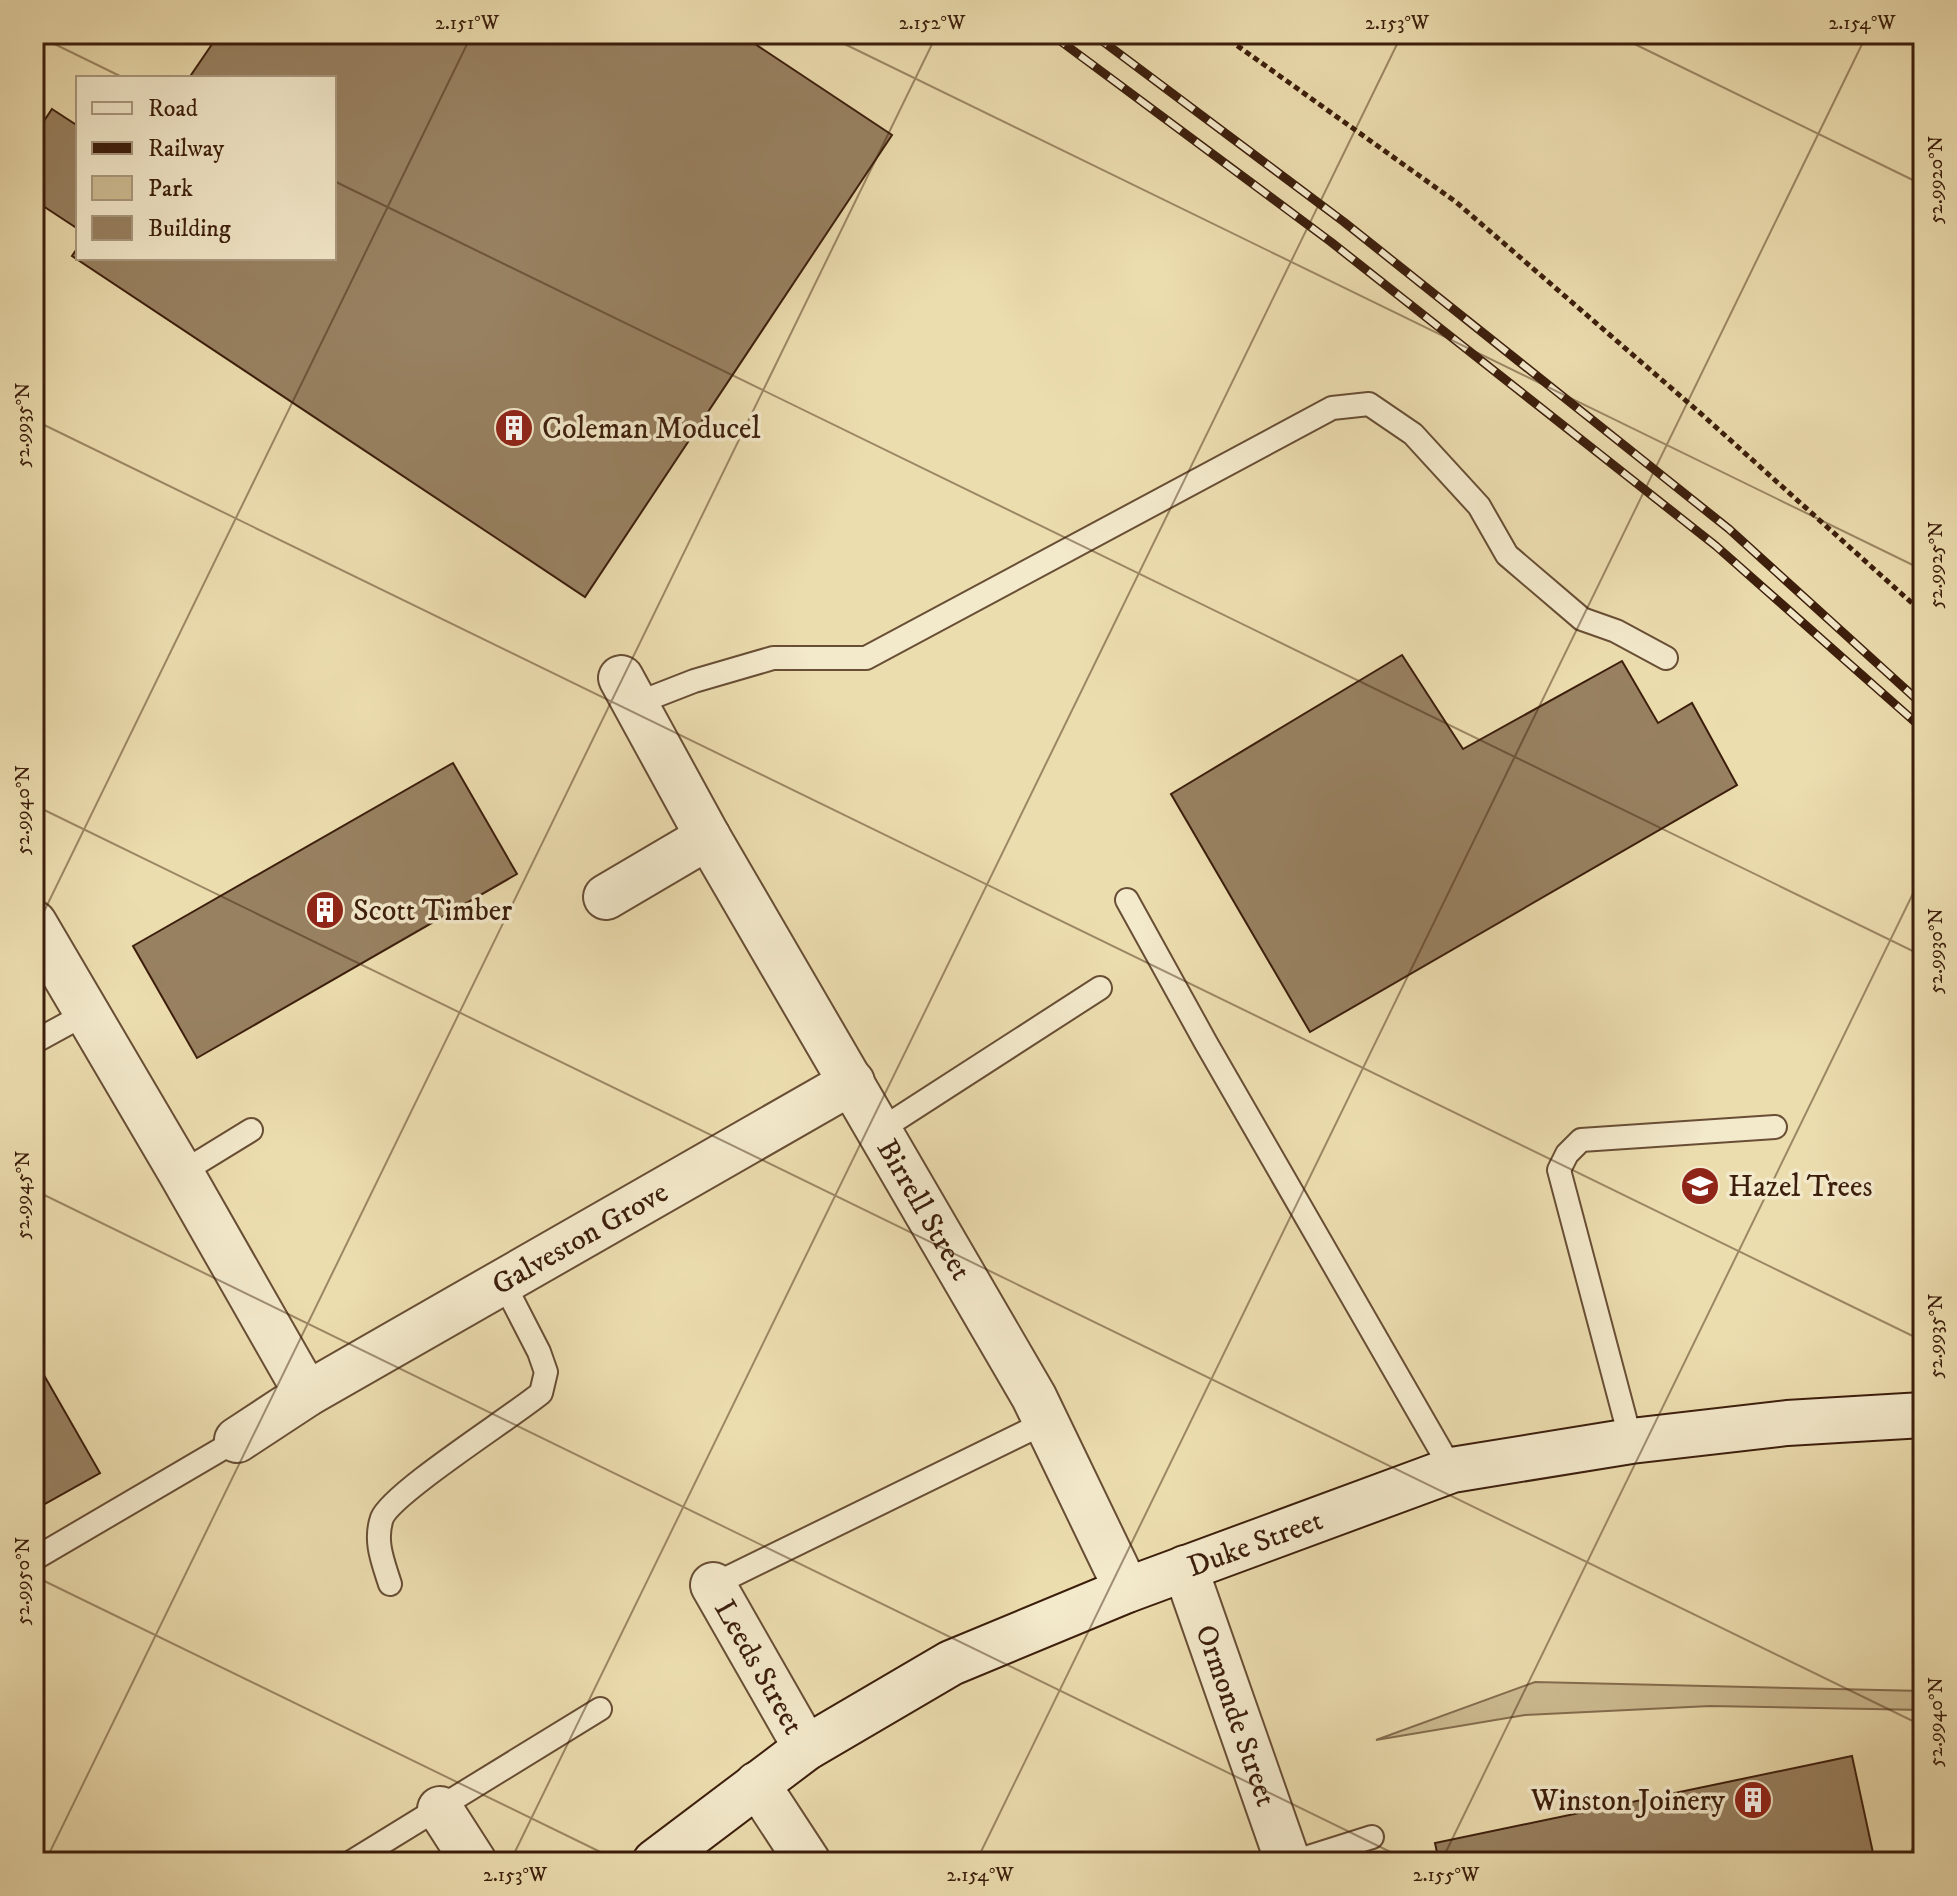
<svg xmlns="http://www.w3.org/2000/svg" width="1957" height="1896" viewBox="0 0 1957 1896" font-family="'IM FELL DW Pica',serif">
  <rect width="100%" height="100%" fill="#ecddaf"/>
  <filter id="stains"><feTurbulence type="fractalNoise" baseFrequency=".0025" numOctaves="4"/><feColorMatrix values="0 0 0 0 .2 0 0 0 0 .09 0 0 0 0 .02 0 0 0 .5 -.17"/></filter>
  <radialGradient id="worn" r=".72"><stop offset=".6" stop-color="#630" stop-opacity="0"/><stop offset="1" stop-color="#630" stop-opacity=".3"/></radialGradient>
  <path fill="#cebd93" stroke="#856e50" stroke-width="2" d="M1535 1682 1923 1691V1710L1710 1706 1525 1715 1376 1740Z"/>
  <g fill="#988161" stroke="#3c1e0c" stroke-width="2">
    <path d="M219 34H740L892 135 585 597 72 256 78 247V258H334V78H189Z"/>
    <path d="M52 109 78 126V229L34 200V136Z"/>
    <path d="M1402 655 1463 749 1622 661 1658 723 1692 703 1737 785 1310 1032 1171 794Z"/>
    <path d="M453 763 517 874 197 1058 133 946Z"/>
    <path d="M41 1370 100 1473 34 1510V1374Z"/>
    <path d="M1852 1756 1875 1862H1439L1435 1843Z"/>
  </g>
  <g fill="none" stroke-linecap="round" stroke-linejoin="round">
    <g stroke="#684e35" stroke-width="26">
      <g id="lane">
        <path d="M635 704 694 681 773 658H866L1332 408 1369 404 1413 434 1479 506 1507 555 1582 619 1616 631 1666 658"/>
        <path d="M1127 900 1206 1043 1452 1470"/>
        <path d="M34 1042 87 1013"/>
        <path d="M880 1130 1100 988"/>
        <path d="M181 1173 251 1130"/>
        <path d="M1631 1441 1559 1170 1567 1154 1581 1140 1775 1127"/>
        <path d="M34 1559 237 1440"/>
        <path d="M390 1584C383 1562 374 1541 382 1518 392 1493 512 1417 541 1393L546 1372 539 1352 503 1282"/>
        <path d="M713 1585 1046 1422"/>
        <path d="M351 1862 600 1709"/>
        <path d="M1293 1862 1372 1837"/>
      </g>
    </g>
    <g stroke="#684e35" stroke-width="48">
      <g id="street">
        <path id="s1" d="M621 678 708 837 1034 1397 1127 1590"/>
        <path d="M606 897 708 837"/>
        <path d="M34 923 181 1173 307 1394"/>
        <path id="s2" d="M237 1440 307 1394 852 1082"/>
        <path id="s3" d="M1185 1568 1288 1862"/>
        <path id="s4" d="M713 1585 806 1748"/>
        <path d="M757 1784 808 1862"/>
        <path d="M440 1809 474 1862"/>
      </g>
    </g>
    <g stroke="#3c1e0c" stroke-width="48">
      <g id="secondary">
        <path id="s5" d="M655 1862 806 1748 951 1663 1127 1590 1452 1470 1631 1441 1787 1423 1923 1415"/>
      </g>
    </g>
    <path stroke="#3c1e0c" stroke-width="5" stroke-dasharray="6 4" stroke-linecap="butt" d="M1221 34 1456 202 1699 412 1923 613"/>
    <use href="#lane" stroke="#f3e9cb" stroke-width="22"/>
    <use href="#street" stroke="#f3e9cb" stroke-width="44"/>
    <use href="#secondary" stroke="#f3e9cb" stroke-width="44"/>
    <g stroke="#3c1e0c" stroke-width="9">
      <g id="rail">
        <path d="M1051 34 1331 242 1716 546 1923 729"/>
        <path d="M1093 34 1344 222 1729 529 1923 705"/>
      </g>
    </g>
    <use href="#rail" stroke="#f3e9cb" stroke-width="6" stroke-dasharray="18" stroke-linecap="butt"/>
  </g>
  <path fill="none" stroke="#3c1e0c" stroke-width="2" stroke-opacity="0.45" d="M34 34 124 78M824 34 1923 570M1614 34 1923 185M334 181 1923 956M34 420 1923 1341M34 805 1923 1726M34 932 472 34M34 1190 1411 1862M34 1576 621 1862M45 1862 937 34M510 1862 1402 34M976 1862 1867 34M1441 1862 1923 873M1906 1862 1923 1827"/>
  <defs>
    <g id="building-disc" transform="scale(2)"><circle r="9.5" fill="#8f2418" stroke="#f3e9cb"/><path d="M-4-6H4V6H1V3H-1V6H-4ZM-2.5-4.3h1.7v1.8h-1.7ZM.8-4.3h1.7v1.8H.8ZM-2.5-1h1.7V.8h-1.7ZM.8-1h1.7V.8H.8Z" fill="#fff"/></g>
    <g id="school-disc" transform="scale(2)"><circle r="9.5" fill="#8f2418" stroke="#f3e9cb"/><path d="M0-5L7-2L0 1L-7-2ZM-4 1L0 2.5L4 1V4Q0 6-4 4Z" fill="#fff"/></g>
  </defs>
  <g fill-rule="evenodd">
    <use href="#building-disc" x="514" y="428"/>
    <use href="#building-disc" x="325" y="910"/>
    <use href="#school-disc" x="1700" y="1186"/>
    <use href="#building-disc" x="1753" y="1800"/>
  </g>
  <g text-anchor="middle" stroke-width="7" stroke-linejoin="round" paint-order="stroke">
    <g font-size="30" fill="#3c1e0c" stroke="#f3e9cb" text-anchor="start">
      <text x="542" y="438">Coleman Moducel</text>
      <text x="353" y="920">Scott Timber</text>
      <text x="1728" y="1196">Hazel Trees</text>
      <text x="1725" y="1810" text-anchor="end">Winston Joinery</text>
    </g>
    <g font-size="30" fill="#3c1e0c" stroke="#f3e9cb">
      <text dy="10" stroke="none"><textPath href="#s1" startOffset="612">Birrell Street</textPath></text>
      <text dy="10" stroke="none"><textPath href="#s2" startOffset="398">Galveston Grove</textPath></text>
      <text dy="10" stroke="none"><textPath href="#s5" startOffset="684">Duke Street</textPath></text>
      <text dy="10" stroke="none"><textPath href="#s4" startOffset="94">Leeds Street</textPath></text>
      <text dy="10" stroke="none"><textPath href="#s3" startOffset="156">Ormonde Street</textPath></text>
    </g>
  </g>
  <rect width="1957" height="1896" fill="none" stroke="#ecddaf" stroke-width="88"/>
  <rect x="76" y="76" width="260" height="184" fill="#f3e9cb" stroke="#aa987f" stroke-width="2"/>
  <rect x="92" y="102" width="40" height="12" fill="#f3e9cb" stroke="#aa987f" stroke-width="2"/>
  <text x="148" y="116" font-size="24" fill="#3c1e0c">Road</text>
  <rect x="92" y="142" width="40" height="12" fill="#3c1e0c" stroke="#aa987f" stroke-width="2"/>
  <text x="148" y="156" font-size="24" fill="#3c1e0c">Railway</text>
  <rect x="92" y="176" width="40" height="24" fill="#cebd93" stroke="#aa987f" stroke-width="2"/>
  <text x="148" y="196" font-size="24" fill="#3c1e0c">Park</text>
  <rect x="92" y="216" width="40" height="24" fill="#988161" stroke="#aa987f" stroke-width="2"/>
  <text x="148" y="236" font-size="24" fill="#3c1e0c">Building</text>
  <rect x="44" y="44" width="1869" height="1808" fill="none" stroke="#3c1e0c" stroke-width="3"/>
  <g font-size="20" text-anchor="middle" fill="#3c1e0c">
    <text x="467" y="29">2.151°W</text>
    <text x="932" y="29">2.152°W</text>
    <text x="1397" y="29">2.153°W</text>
    <text x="1862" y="29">2.154°W</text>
    <text transform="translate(1935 180) rotate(-90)" y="7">52.9920°N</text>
    <text transform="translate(22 425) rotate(-90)" y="7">52.9935°N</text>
    <text transform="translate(1935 565) rotate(-90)" y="7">52.9925°N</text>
    <text transform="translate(22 810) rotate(-90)" y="7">52.9940°N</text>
    <text transform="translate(1935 951) rotate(-90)" y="7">52.9930°N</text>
    <text transform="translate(22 1195) rotate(-90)" y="7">52.9945°N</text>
    <text transform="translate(1935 1336) rotate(-90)" y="7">52.9935°N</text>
    <text transform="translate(22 1581) rotate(-90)" y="7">52.9950°N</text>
    <text transform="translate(1935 1722) rotate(-90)" y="7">52.9940°N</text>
    <text x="515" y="1881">2.153°W</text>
    <text x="980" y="1881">2.154°W</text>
    <text x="1446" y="1881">2.155°W</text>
  </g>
  <rect width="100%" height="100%" filter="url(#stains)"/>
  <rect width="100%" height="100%" fill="url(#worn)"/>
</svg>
